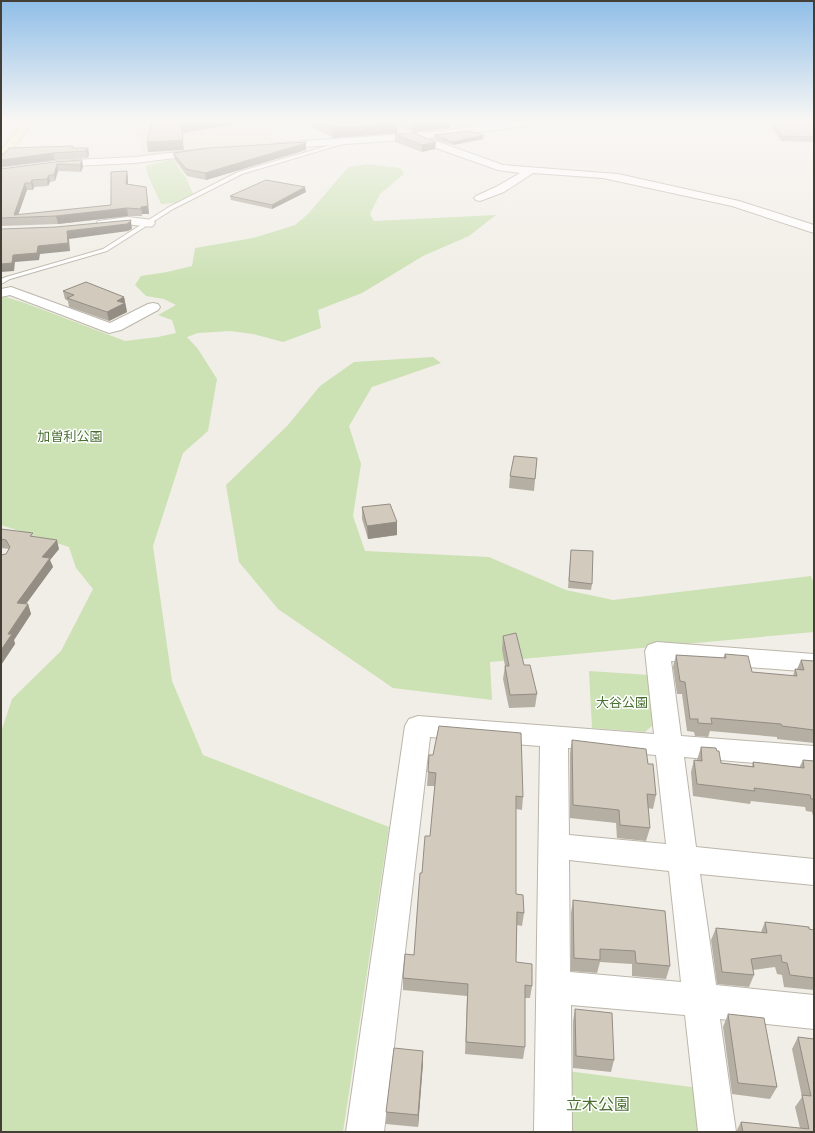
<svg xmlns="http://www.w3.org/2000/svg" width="815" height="1133" viewBox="0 0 815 1133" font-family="'DM Sans','Noto Sans JP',sans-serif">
  <rect width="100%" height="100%" fill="#f1eee7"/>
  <path fill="#e9e3d2" d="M142 122H261L271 132 274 145 143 158 138 130Z"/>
  <g fill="#cce1b4">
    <path d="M173 159 186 178 193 194 188 202 161 204 147 173 146 166Z"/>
    <path d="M366 164 401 168 404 174 380 194 370 214 374 221 496 215 469 236 423 256 362 293 318 310 321 328 283 342 253 334 230 331 198 333 187 337 198 349 217 379 208 431 183 453 153 546 172 681 203 755 389 827 343 1132H1V732L12 699 61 651 93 589 76 568 69 547 1 525V298L6 297 25 303 125 341 158 337 176 333 172 320 158 315 176 305 164 299 146 296 135 285 141 276 167 272 192 266 195 248 253 238 295 225 309 213 348 167Z"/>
    <path d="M433 357 441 363 372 387 349 426 361 464 353 516 365 551 489 557 566 590 613 600 811 576 814 584V632L490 662 492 700 393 688 278 609 239 562 226 485 288 425 320 386 354 362Z"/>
    <path d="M589 671 649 675 655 723 645 732 592 728Z"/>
    <path d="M567 1071 699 1088 705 1132H565Z"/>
  </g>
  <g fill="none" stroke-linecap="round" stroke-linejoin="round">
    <g stroke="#bcb6aa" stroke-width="2">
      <path id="lane" d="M344 141 349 142 242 174 173 209 107 251 10 279 1 284V279L6 277 103 249 169 207 238 172Z"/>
    </g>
    <g stroke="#bcb6aa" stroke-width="2">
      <g id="street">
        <path d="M509 122H538L534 125 428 138 503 165 618 174 739 201 814 225V233L732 206 603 178 533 173 504 192 480 201 476 200 474 198 476 196 496 187 520 173 498 170 416 141 415 139 277 149 272 146 277 143 434 132Z"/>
        <path d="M203 149 207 150 208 152 207 154 135 163 55 167 1 174V168L55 161 135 157Z"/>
        <path d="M128 217 153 220 155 223 153 226C145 228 136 224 127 225 117 225 107 229 98 227L96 224 98 221Z"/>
        <path d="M11 287 110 323 148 304 153 303 158 304 160 307 158 310 121 330 109 333 10 295 1 297V289Z"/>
        <path d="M657 642 814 654V672L671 661 681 736 814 746V768L684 757 696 847 814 859V885L700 874 716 985 814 995V1029L720 1019 736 1132H698L685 1015 571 1005 572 1132H534L540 746 430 737 384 1132H346L405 726 409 719 418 716 654 734 645 651 648 645ZM568 748 656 755 666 844 569 835ZM569 860 669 871 681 982 570 972Z"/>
      </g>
    </g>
    <g stroke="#ccc09b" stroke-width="2">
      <g id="secondary">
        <path d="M24 122H33L5 159 1 160V150Z"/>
        <path d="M381 122H393L418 137 413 140 410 139Z"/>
      </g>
    </g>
    <use href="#lane" fill="#fff" fill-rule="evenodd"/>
    <use href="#street" fill="#fff" fill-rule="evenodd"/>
    <use href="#secondary" fill="#f8edca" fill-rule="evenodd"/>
  </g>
  <g fill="#b5aea3">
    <path d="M304 122H394L397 133 333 138Z"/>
    <path d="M397 122H450V128L413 132Z"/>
    <path d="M769 122H814V142L781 141Z"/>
    <path d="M395 134 435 149 422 152 395 142Z"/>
    <path d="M434 135 483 139 453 145 434 139Z"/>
    <path d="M73 148H88L89 154 88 158 55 160 1 167V154Z"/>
    <path d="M306 150 206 180 187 176 175 160 173 153Z"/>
    <path d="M82 160 83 167 81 172 58 171 55 181 50 182 48 186 34 187 33 190H27L18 215 111 205 128 178V184L146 187 149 214H142V216H128L58 224 1 226V169Z"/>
    <path d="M306 192 272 209 231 200 230 196Z"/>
    <path d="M63 291 124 297 127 312 109 321 69 307 68 301 65 299Z"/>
    <path d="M537 458 534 491 509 488 510 476Z"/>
    <path d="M362 507 397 522V535L368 539 362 519Z"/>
    <path d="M1 529 34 536 59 549 50 560 53 567 26 604H28L31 614 14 640 15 644 1 665 6 554 9 549 1 548Z"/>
    <path d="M571 550 592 584 591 590 568 588Z"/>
    <path d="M503 636 524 665 537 694 535 707 509 708 503 679 505 666 502 649Z"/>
    <path d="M725 654 752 672 793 676 795 669H797L801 660 814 661V743L777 739V737L710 731 708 737 695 736 694 732 687 731 682 694H677L673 667 676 655 723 658Z"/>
    <path d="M572 740 648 764 656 795 653 809 648 808 650 828 646 841 617 838 616 823 570 818V753Z"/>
    <path d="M701 747 721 763 752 766 753 762 799 768 803 760 814 761V820L812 812 806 811 805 807 751 801 750 804 693 796 691 772 694 760H697Z"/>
    <path d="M429 755 523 797 522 810 516 809V894L524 913 522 926 517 925 516 962 532 986 530 998H525V1047L523 1059 465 1054 467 996 403 990V978L414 955 422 873 430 836 435 786H427L428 772Z"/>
    <path d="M573 900 670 966 666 979 632 976V964L600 962 597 973 571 971V913Z"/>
    <path d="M765 922 814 930V990L784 987 782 975 777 974 775 967 753 970 754 975 749 987 717 984 711 940 716 928 761 932Z"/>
    <path d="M575 1009 614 1060 611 1072 573 1068V1021Z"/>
    <path d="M728 1014 777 1087 770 1099 732 1094 723 1027Z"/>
    <path d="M798 1037 814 1039V1132H736L741 1122 800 1128 795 1107 802 1097 792 1049Z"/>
    <path d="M423 1051V1063L418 1127 386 1124V1112Z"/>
  </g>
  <g fill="#938d84">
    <path d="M188 122H250L182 133 184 150 148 152 147 142 181 123Z"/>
    <path d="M417 122H450V128L413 132V123Z"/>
    <path d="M397 124V133L333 138 332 128Z"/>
    <path d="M484 135 483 139 453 145V142Z"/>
    <path d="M436 142 435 149 422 152V145Z"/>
    <path d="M306 143V150L206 180 205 173Z"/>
    <path d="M88 148 89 154 88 158 86 151Z"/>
    <path d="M53 153 55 160 1 167V160Z"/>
    <path d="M82 160 83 167 81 172 80 165Z"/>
    <path d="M57 164 58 171 55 181 54 175Z"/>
    <path d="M127 171 128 178V191L126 184Z"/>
    <path d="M49 175 50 182 48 186 47 179Z"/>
    <path d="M32 180 34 187 33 190 31 183Z"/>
    <path d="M25 183 27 190 17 218 14 215Z"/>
    <path d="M146 187 149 214H142L141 207Z"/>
    <path d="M305 187 306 192 272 209V205Z"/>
    <path d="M127 208 128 216 58 224 56 216Z"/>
    <path d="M131 221 132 229 128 231 69 239 70 251 40 254 39 260 15 262 14 271 1 272V264L13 255 38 246 67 231Z"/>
    <path d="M124 297 127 312 109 321 107 312 117 301Z"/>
    <path d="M397 522V535L368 539 367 526Z"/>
    <path d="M57 540 59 549 50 560 53 567 20 612 17 603 42 557Z"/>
    <path d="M28 604 31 614 14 640 15 644 1 665V650L8 634Z"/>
    <path d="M423 1051V1063L418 1127V1115Z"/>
  </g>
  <g fill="#d2cabd" stroke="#938d84">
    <path d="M152 122H188L181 123 183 140 147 142Z"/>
    <path d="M321 122H394L397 124 332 128Z"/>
    <path d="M772 122H814V137L782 136Z"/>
    <path d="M470 131 484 135 453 142 434 135Z"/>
    <path d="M414 133 436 142 422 145 395 134Z"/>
    <path d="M306 142V143L205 173 186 169 173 153 209 148Z"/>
    <path d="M73 146 72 148H88L86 151 53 153 1 160V154H4L9 148Z"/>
    <path d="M82 160 80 165 57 164 54 175H49L47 179 32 180 31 183H25L14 215 111 205V172L127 171 126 184 146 187 148 206 141 207V209L127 208 56 216 1 218V169L54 162Z"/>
    <path d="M266 180 305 187 272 205 230 196Z"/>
    <path d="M131 220V221L127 224 67 231 68 243 38 246 37 253 13 255 12 263 1 264V229L56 227Z"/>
    <path d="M86 282 124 297 117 301 125 303 107 312 67 298 74 295 63 291Z"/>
    <path d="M514 456 537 458 535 479 510 476Z"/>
    <path d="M390 504 397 522 367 526 362 507Z"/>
    <path d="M1 529 33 533 30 536 57 540 42 557 50 558 17 603 28 604 8 634H12L1 650V555L6 554 10 547 6 540 1 539Z"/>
    <path d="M571 550 593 551 592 584 569 581Z"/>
    <path d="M516 633 524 665H530L537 694 510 695 505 666H509L503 636Z"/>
    <path d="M725 654 748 656 752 672 797 676 795 669 804 670 801 660 814 661V730L782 726 781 724 711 718 712 724 698 723V719H690L685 682 680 681 676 655 726 658Z"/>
    <path d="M439 726 521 733 523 797 516 796V894L523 895 524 913 517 912 516 962 532 964V986L525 985V1047L466 1042 468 984 403 978 405 954 414 955 420 873H422L425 836H430L436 773 428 772 429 755H433Z"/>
    <path d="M572 740 646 749 648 764H653L656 795 647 794 650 828 620 825 619 810 573 805Z"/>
    <path d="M701 747 716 748 717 751H719L721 763 754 767 753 762 804 768 803 760 814 761V799H811L810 795 754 788 755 791 697 784 694 760 702 761Z"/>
    <path d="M573 900 665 911 670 966 636 963 635 951 600 949V960L574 958Z"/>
    <path d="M765 922 809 927V929L814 930V978L790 975 787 963 782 962 781 955 751 959 754 975 722 972 716 928 767 933Z"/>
    <path d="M575 1009 612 1013 614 1060 576 1056Z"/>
    <path d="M728 1014 764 1018 777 1087 738 1083Z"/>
    <path d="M798 1037 814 1039V1132H743L741 1122 809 1129 802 1095 811 1096Z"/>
    <path d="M394 1048 423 1051 418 1115 386 1112Z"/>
  </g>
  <linearGradient id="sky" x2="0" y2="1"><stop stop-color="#8fbee8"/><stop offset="0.43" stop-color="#f9f7f4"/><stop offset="1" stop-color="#f9f7f4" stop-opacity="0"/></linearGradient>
  <rect width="815" height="281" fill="url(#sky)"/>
  <g text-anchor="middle" stroke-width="3" stroke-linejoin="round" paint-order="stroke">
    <g font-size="13" fill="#486f30" stroke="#fff">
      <text x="70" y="441">加曽利公園</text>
      <text x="622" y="707">大谷公園</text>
    </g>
    <g font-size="16" fill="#486f30" stroke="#fff">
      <text x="598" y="1110">立木公園</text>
    </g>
  </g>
  <rect width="815" height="1133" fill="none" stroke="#433e36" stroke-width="4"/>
</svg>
